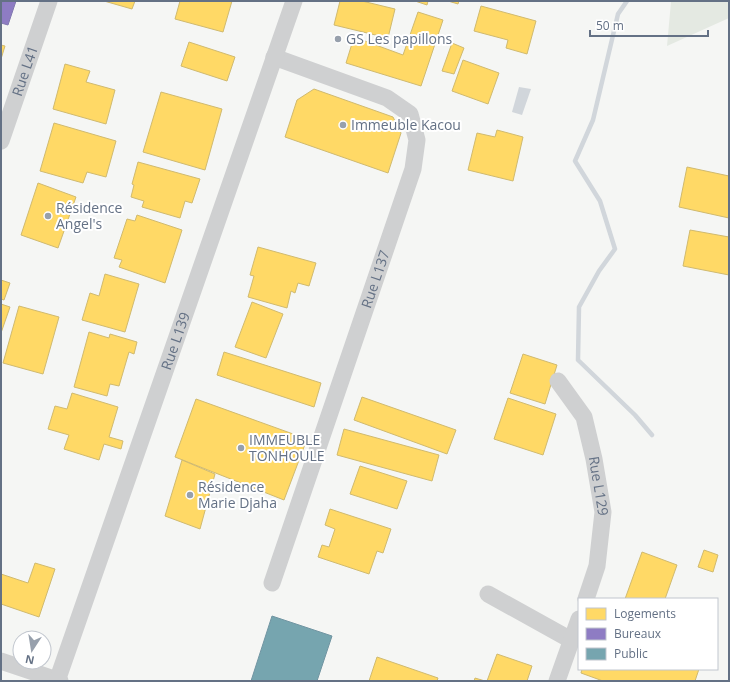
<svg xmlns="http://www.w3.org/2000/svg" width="730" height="682" viewBox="0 0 730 682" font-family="'Open Sans',sans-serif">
  <rect width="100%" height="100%" fill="#f5f6f4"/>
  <path fill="#e4e9e2" d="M656 1H729V18L667 46 671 2Z"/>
  <path fill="#d1d6db" d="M519 87 531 89 522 115 512 112Z"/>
  <g fill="#ffd966" stroke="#d0ba6f">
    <path d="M104 1H135L132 9Z"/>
    <path d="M180 1H232L223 32 175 19Z"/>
    <path d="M340 1H362L395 9 388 38 334 25Z"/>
    <path d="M415 1H428L427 5Z"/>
    <path d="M448 1H459L458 4Z"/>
    <path d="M481 6 536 21 527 54 506 48 508 40 474 31Z"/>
    <path d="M418 12 443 20 421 86 346 63 354 37 403 55Z"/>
    <path d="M189 42 235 57 227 81 181 66Z"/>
    <path d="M452 43 464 48 454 74 442 71Z"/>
    <path d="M1 45 5 46 1 59Z"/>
    <path d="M463 60 499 73 488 104 452 91Z"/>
    <path d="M65 64 90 71 86 82 115 90 106 124 53 109Z"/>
    <path d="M314 89 393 117 401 133 388 173 285 137 297 100Z"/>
    <path d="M161 92 222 109 205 170 143 152Z"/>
    <path d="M54 123 116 141 106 177 87 172 83 183 40 171Z"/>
    <path d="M497 130 523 137 513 181 468 170 477 133 495 137Z"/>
    <path d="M138 162 200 179 192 203 185 201 180 218 142 207 144 201 131 197 134 185 132 184Z"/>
    <path d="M687 167 729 176V218L679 207Z"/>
    <path d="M38 183 76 197 58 248 21 235Z"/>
    <path d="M137 215 182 230 165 283 119 267 122 260 114 258 127 219 135 221Z"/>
    <path d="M690 230 729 237V275L683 266Z"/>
    <path d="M258 247 316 263 309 286 298 283 295 293 291 291 287 308 248 297 254 276 250 275Z"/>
    <path d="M105 274 139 284 125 332 82 320 90 293 99 296Z"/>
    <path d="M1 280 10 283 4 300 1 299Z"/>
    <path d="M252 302 283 314 266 358 235 347Z"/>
    <path d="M1 304 10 307 1 333Z"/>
    <path d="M19 306 59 317 43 374 3 363Z"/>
    <path d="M89 332 109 338 110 334 137 342 134 354 129 352 119 386 110 384 107 396 74 387Z"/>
    <path d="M224 352 321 383 314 407 217 375Z"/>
    <path d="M523 354 557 365 545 404 510 393Z"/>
    <path d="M72 393 118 407 109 437 123 441 121 449 104 444 99 460 64 449 69 435 48 429 55 406 67 409Z"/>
    <path d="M362 397 456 430 447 454 354 420Z"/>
    <path d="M508 398 556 414 543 455 494 439Z"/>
    <path d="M196 399 307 439 284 500 175 457Z"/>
    <path d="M344 429 439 455 432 481 337 455Z"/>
    <path d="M182 460 215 474 200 529 165 516Z"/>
    <path d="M360 466 407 481 397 509 350 494Z"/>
    <path d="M330 509 391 529 383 553 377 551 369 574 318 557 322 545 329 547 335 529 325 525Z"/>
    <path d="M704 550 718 555 713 572 698 567Z"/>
    <path d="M642 552 677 565 665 599H625Z"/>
    <path d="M35 563 55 569 39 617 1 604V574L28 583Z"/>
    <path d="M497 654 532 666 527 681H487Z"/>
    <path d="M377 657 438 678 437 681H369Z"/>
    <path d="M582 669H699L695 681H603L581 673Z"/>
    <path d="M475 678 485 681H474Z"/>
  </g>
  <path fill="#8e7cc3" stroke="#8179b0" d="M1 1H16L8 25 1 23Z"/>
  <path fill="#76a5af" stroke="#7195a2" d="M272 616 332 636 317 681H251Z"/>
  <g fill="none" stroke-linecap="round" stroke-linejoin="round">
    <path stroke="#d1d6db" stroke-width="4.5" d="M627 1 618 14 593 120 575 161 600 201 615 249 599 271 579 307 578 360 635 415 652 435"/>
    <g stroke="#cfd0d1" stroke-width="17">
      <path id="s1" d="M1 141 49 1"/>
      <path id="s2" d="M558 381 584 417 594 459 603 512 597 566 586 599"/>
      <path id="s3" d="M272 583 413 169 417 140 410 114 387 98 274 57"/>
      <path d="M488 594 571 640"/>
      <path d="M1 661 60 681"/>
      <path id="s4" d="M57 681 294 1"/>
      <path d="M557 681 579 619"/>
    </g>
  </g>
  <g fill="#97a0ac" stroke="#fff" stroke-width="1.5">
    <circle cx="338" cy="39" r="4"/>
    <circle cx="343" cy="125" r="4"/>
    <circle cx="48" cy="216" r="4"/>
    <circle cx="241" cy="448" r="4"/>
    <circle cx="190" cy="495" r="4"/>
  </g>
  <g text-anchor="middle" stroke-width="4" stroke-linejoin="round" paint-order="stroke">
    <g font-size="14" fill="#647185" stroke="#fff" text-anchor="start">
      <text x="346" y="44">GS Les papillons</text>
      <text x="351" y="130">Immeuble Kacou</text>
      <text x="56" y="213">Résidence<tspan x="56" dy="16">Angel's</tspan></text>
      <text x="249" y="445">IMMEUBLE<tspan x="249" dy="16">TONHOULE</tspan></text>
      <text x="198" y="492">Résidence<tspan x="198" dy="16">Marie Djaha</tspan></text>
    </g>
    <g font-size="14" fill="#647185" stroke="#fff">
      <text dy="5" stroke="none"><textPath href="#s1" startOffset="74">Rue L41</textPath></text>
      <text dy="5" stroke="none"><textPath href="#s3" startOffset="321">Rue L137</textPath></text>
      <text dy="5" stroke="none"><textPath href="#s4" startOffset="360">Rue L139</textPath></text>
      <text dy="5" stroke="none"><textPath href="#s2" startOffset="115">Rue L129</textPath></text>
    </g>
  </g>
  <rect width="730" height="682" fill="none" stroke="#647185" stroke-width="4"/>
  <rect x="578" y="598" width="140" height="72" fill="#ffffff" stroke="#c1c6ce"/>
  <rect x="586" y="608" width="20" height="12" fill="#ffd966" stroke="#c1c6ce"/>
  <text x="614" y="618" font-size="12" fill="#647185">Logements</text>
  <rect x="586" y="628" width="20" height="12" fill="#8e7cc3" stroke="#c1c6ce"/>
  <text x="614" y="638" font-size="12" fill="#647185">Bureaux</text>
  <rect x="586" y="648" width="20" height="12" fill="#76a5af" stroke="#c1c6ce"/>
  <text x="614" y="658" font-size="12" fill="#647185">Public</text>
  <g transform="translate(32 650) rotate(192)"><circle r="19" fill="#ffffff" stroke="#c1c6ce"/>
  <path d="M0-3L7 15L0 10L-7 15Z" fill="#97a0ac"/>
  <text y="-6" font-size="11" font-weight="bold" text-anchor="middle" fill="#647185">N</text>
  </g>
  <path d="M590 30v6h118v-6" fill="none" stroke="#647185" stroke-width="2"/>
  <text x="596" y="30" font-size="12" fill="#647185" stroke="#ffffff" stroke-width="3" paint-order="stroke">50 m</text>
</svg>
